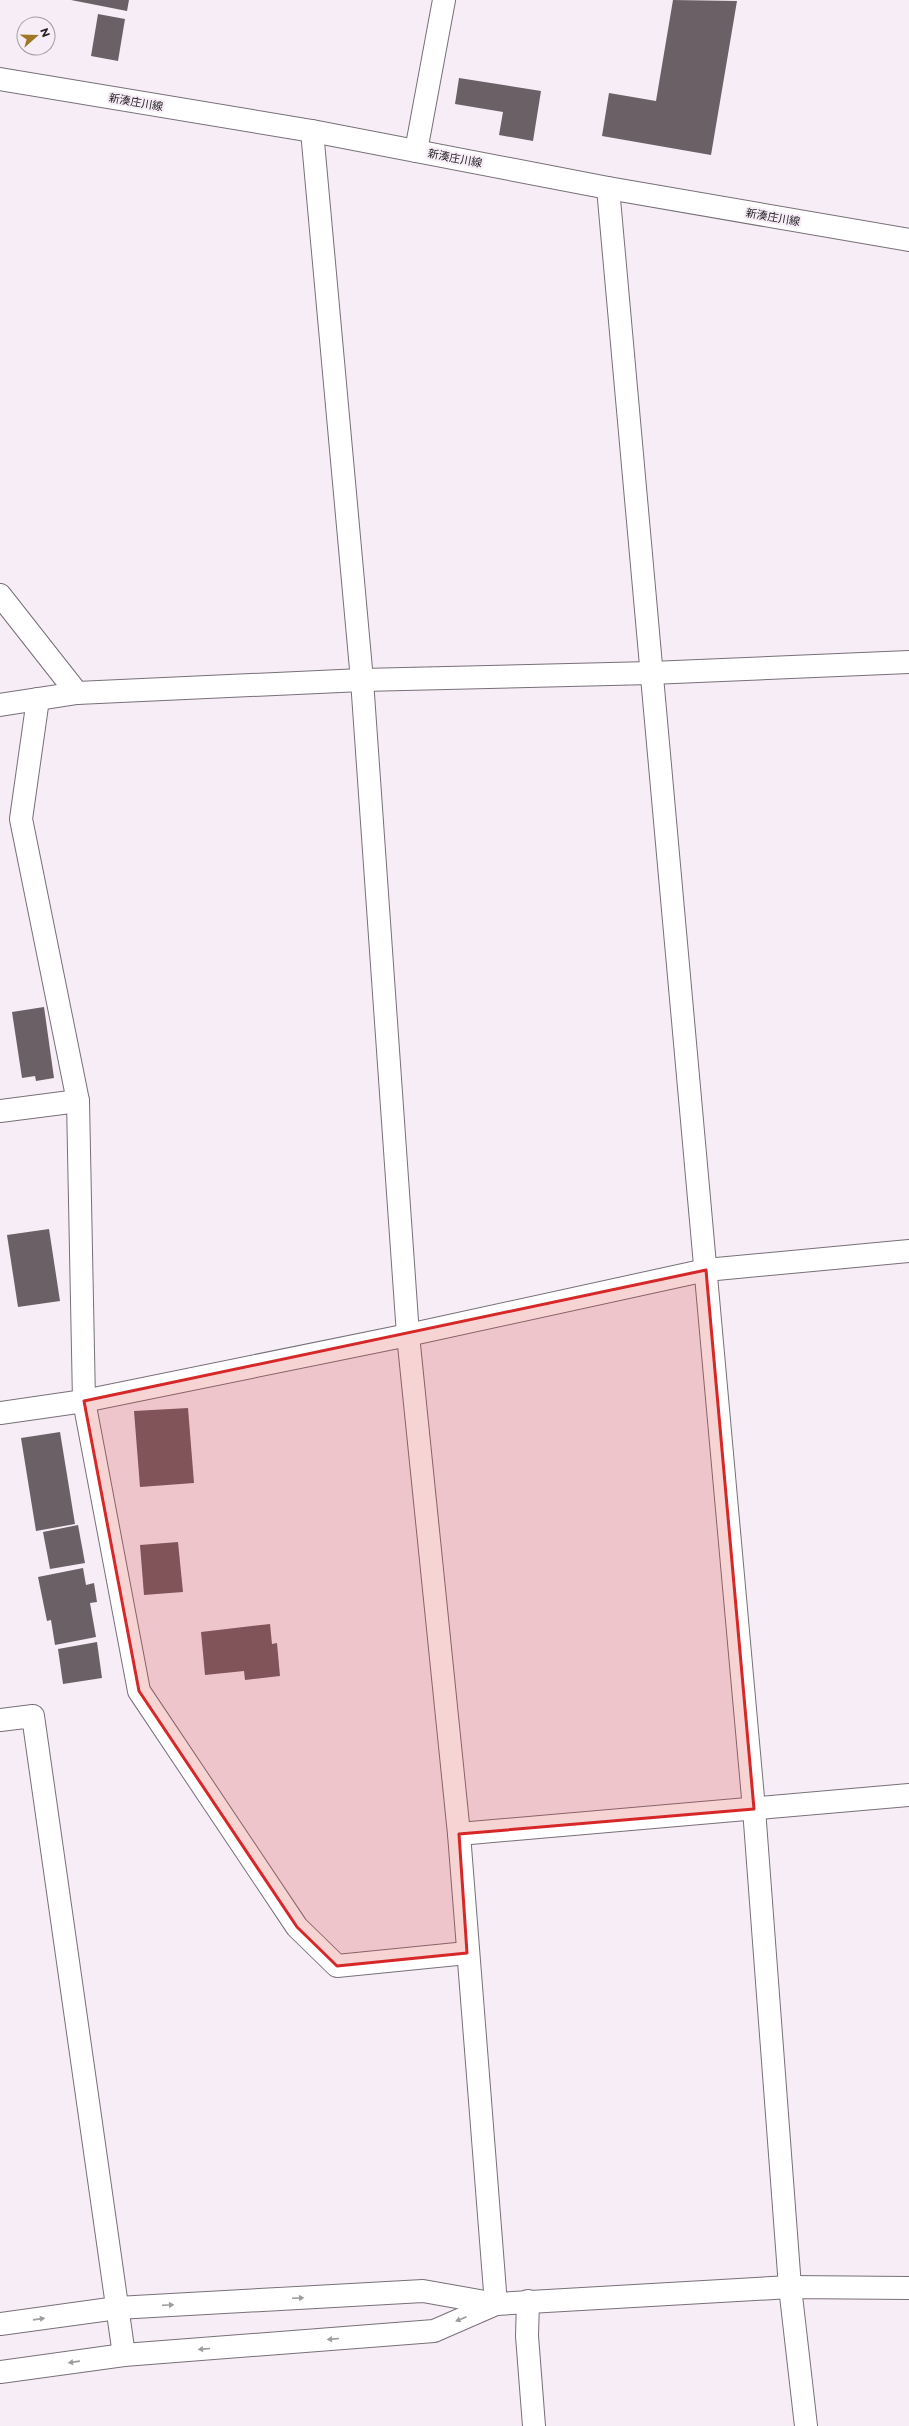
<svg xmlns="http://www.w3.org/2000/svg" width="909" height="2426" viewBox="0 0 909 2426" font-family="Montserrat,'Noto Sans JP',sans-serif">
  <rect width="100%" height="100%" fill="#f6edf6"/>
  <g fill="#6b6065">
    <path d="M71 0H129L127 11Z"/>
    <path d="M673 0 737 1 711 155 602 136 609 93 656 101Z"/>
    <path d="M98 14 125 19 118 61 91 56Z"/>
    <path d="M459 78 541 91 533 141 499 135 503 112 455 104Z"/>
    <path d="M44 1007 54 1078 36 1081 35 1076 22 1078 12 1012Z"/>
    <path d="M49 1229 60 1301 18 1307 7 1235Z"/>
    <path d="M188 1408 194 1483 140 1487 134 1411Z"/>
    <path d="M60 1432 75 1524 36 1531 21 1438Z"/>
    <path d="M78 1525 85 1563 50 1569 43 1532Z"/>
    <path d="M178 1542 183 1592 144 1595 140 1545Z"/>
    <path d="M83 1568 86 1585 94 1583 97 1602 90 1603 96 1637 55 1645 51 1620 47 1621 38 1577Z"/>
    <path d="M270 1624 272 1644 277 1643 280 1676 245 1680 244 1671 205 1675 201 1632Z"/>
    <path d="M97 1642 102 1678 63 1684 58 1649Z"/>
  </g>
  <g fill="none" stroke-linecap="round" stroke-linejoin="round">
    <g stroke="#787078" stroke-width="24">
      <g id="minor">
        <path d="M312 131 362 680 408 1335 459 1834 496 2304"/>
        <path d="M416 151 444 0"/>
        <path d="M608 188 754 1809 790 2287 806 2426"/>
        <path d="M0 595 77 693"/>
        <path d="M38 699 21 819 78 1101 84 1401 139 1691 297 1927 337 1966 467 1953"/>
        <path d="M0 705 77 693 362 680 651 673 909 662"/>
        <path d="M0 1111 78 1101"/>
        <path d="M0 1413 84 1401 408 1335 706 1270 909 1251"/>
        <path d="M0 1720 33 1716 124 2355"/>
        <path d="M459 1834 909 1795"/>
        <path d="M528 2301 527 2336 534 2426"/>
        <path d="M0 2324 117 2308 423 2291 496 2304 790 2287 909 2288"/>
        <path d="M0 2372 124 2355 434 2331 496 2304"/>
      </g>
    </g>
    <g stroke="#787078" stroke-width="24">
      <path id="major" d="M0 79 312 131 608 188 909 240"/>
    </g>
    <use href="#minor" stroke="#fff" stroke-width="22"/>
    <use href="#major" stroke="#fff" stroke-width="22"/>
  </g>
  <defs><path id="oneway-solid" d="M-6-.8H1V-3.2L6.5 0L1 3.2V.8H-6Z"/></defs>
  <g fill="#9e9c9e">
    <use href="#oneway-solid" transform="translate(298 2298) rotate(-3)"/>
    <use href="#oneway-solid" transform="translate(168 2305) rotate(-3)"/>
    <use href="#oneway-solid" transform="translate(39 2319) rotate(-8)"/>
    <use href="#oneway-solid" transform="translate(461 2319) rotate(157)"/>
    <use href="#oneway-solid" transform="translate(333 2339) rotate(175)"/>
    <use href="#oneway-solid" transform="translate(204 2349) rotate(175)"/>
    <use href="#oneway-solid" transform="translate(74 2362) rotate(172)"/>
  </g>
  <path fill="#d62828" fill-opacity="0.2" stroke="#d62828" stroke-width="3" stroke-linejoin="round" d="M706 1270 754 1809 459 1834 467 1953 337 1966 297 1927 139 1691 84 1401Z"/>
  <g text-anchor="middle" stroke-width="4" stroke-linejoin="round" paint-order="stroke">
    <g font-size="11" fill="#272427" stroke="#f6edf6">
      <text transform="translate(136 102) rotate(10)" y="4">新湊庄川線</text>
      <text transform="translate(455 158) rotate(11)" y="4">新湊庄川線</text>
      <text transform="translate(773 217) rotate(10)" y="4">新湊庄川線</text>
    </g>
  </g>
  <g transform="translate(36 36) rotate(70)"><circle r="19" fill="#f6edf6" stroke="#a39da3"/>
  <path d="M0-3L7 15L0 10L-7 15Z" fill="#a17626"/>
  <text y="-6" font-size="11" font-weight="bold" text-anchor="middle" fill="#272427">N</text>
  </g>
</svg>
